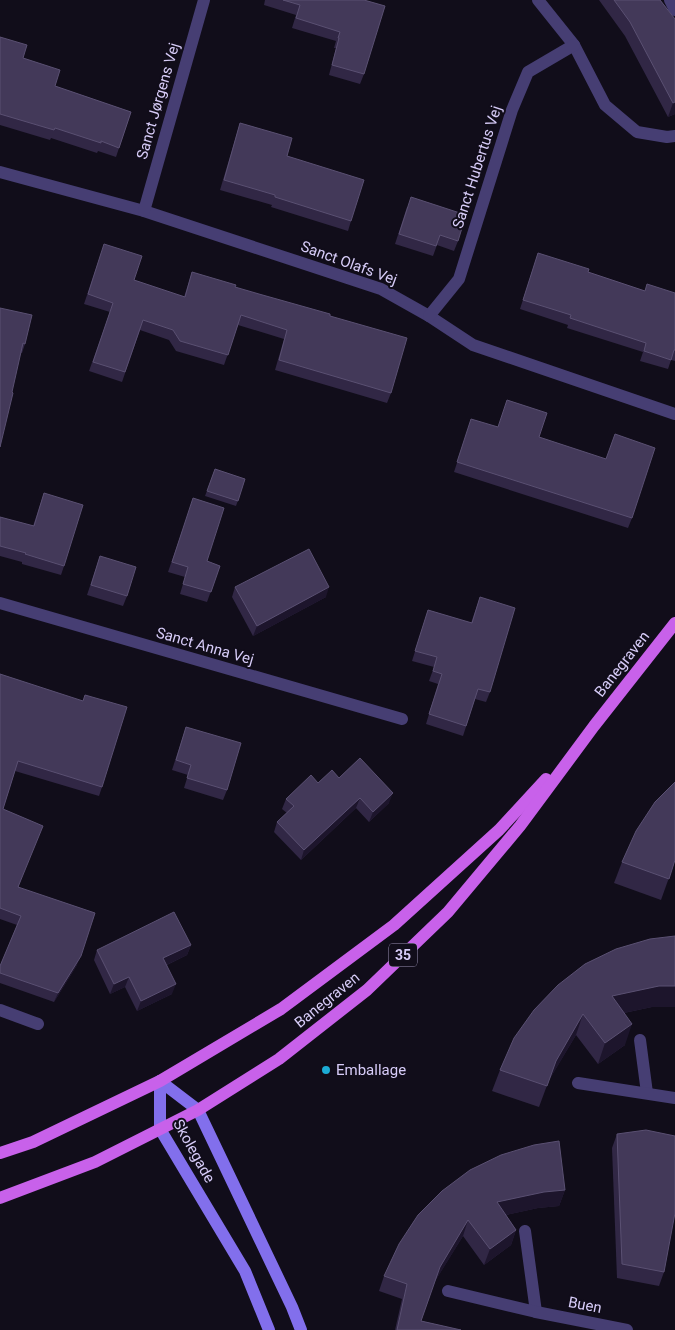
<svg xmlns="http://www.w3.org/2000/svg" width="675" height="1330" viewBox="0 0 675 1330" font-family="Roboto,sans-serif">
  <rect width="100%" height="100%" fill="#110d1a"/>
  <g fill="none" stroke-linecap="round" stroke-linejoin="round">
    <g stroke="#463e73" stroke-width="12">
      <path d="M538 0 574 45 605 105 637 132 667 137 675 136"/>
      <path d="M670 0 675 10"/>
      <path d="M0 172 144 211 381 289 429 316 473 345 675 414"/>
      <path d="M144 211 204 0"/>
      <path d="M429 316 459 279 512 110 528 72 574 45"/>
      <path d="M0 603 402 719"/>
      <path d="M0 1010 38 1024"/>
      <path d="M640 1040 647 1093"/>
      <path d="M578 1083 675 1098"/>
      <path d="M525 1231 536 1312"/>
      <path d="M448 1291 536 1312 627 1330"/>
    </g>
    <g stroke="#826fec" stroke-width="12">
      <path d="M160 1081 198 1110 292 1307 301 1330"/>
      <path d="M160 1081V1129L245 1271 269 1330"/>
    </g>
    <g stroke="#c861ea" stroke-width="12">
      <path d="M0 1153 33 1142 160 1081 281 1009 394 925 499 830 546 779"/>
      <path d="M0 1198 95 1162 198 1110 279 1059 367 990 448 912 520 826 594 726 675 623"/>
    </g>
  </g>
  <g fill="#312745">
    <path d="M265 0H364V74L360 84 329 75 336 48H334L336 41 292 28 296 15 264 5Z"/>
    <path d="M599 0H660L675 19V114L668 117 625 36Z"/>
    <path d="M0 37 23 58 55 86 131 112 116 157 98 151 97 153 51 138 50 140 0 125Z"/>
    <path d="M240 123 287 156 351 221 348 231 271 207 272 205 220 190 237 133Z"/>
    <path d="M407 207 458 241 454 251 437 245 433 256 395 244Z"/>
    <path d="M101 253 134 280 184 297 192 272 235 287 330 316 391 393 387 403 275 370 284 339 238 325 224 365 176 351 169 340 140 330 122 382 89 371 110 312 84 304Z"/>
    <path d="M538 253 588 272 645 291 675 293V361L671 360 668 369 640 361 643 352 567 328 568 325 520 309Z"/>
    <path d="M0 308 25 344 22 353H21Z"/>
    <path d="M498 427 539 437 632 518 628 528 454 472 468 429Z"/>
    <path d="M215 469 245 479 236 506 205 496Z"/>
    <path d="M44 493 64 566 61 575 22 564V562L0 556V517L33 526Z"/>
    <path d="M190 508 207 561 220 566 207 602 180 594 185 577 168 572Z"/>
    <path d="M100 556 127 596 123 606 87 595Z"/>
    <path d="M235 587 326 597 253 636 232 597Z"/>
    <path d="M480 597 490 692 486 702 475 699 463 736 426 724 438 684 429 681 434 667 412 661 428 610 471 623Z"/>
    <path d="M0 674 102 787 99 796 15 771 3 809 19 887 77 965 54 1002 0 983V966L17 925 0 919Z"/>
    <path d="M186 727 227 790 223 800 184 788 188 775 172 770Z"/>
    <path d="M339 778 389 803 369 822 356 808 301 860 274 832 277 822 287 813 282 809 286 799 318 783Z"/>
    <path d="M622 862 671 872 661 900 614 883Z"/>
    <path d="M675 936V1007H652L624 1013 625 1045 598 1064 576 1035 549 1080 539 1107 492 1091 500 1070Z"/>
    <path d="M191 945 187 955 167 965 172 994 137 1011 125 987 110 994 94 960 97 950Z"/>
    <path d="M617 1134 664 1272 659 1286 617 1278 612 1148Z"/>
    <path d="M565 1190 559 1206 538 1208 506 1215 516 1230 511 1245 484 1265 463 1236 435 1281 421 1321 461 1330H395L402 1299 379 1291 384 1276 418 1215Z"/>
  </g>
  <g fill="#1d152c">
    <path d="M675 102V114L668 117 673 103Z"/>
    <path d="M329 587 326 597 253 636 257 626Z"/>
    <path d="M393 793 389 803 369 822 373 812Z"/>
    <path d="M360 798 356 808 301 860 304 850Z"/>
    <path d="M191 945 187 955 160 968 163 958Z"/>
    <path d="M81 956 77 965 54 1002 58 993Z"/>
    <path d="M129 977 125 987 110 994 114 984Z"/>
    <path d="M176 984 172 994 137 1011 141 1001Z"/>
    <path d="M659 986H675V1007H652L604 1017 612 996Z"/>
    <path d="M583 1014 576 1035 548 1082 556 1061Z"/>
    <path d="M632 1024 625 1045 598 1064 605 1043Z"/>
    <path d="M565 1190 559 1206 538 1208 491 1218 497 1202 544 1192Z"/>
    <path d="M468 1220 463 1236 434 1283 440 1267Z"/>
    <path d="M516 1230 511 1245 484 1265 490 1249Z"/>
  </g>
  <g fill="#433959" stroke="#5a5072">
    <path d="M283 0H364L385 6 364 74 332 65 339 38H338L340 32 296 18 300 5Z"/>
    <path d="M614 0H660L675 19V102L673 103 630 22Z"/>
    <path d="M0 37 27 45 23 58 60 70 55 86 131 112 119 148 101 141V143L55 128 54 130 0 114Z"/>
    <path d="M240 123 292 138 287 156 364 180 351 221 275 197V195L224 180Z"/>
    <path d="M411 197 466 215 458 241 440 235 436 246 399 234Z"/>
    <path d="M104 244 142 256 134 280 185 297 192 272 236 285 235 287 259 294 330 314V316L407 338 391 393 279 360 287 330 241 315 228 355 180 341 173 330 143 320 125 372 93 362 113 303 88 294Z"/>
    <path d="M538 253 589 269 588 272 645 291 647 284 675 293V350H674L671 360 644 351 646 343 570 318 571 315 523 300Z"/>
    <path d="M0 308 32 315 25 344 23 343 12 392 13 393 0 447Z"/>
    <path d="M507 400 547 413 539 437 606 459 615 434 655 448 632 518 457 462 471 419 498 427Z"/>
    <path d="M215 469 245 479 238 501 207 491Z"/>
    <path d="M44 493 83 505 64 566 25 554 26 553 0 546V517L34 526Z"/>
    <path d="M193 498 224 508 207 561 220 566 211 592 183 584 188 567 172 562Z"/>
    <path d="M309 549 329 587 257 626 235 587Z"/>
    <path d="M100 556 136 567 127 596 91 585Z"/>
    <path d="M480 597 515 608 490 692 478 689 466 726 429 714 442 674 433 671 437 657 415 651 428 610 472 623Z"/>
    <path d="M0 674 83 701 85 695 127 707 102 787 18 761 3 809 43 826 18 887 95 913 81 956 58 993 0 973V966L21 916 0 908Z"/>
    <path d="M186 727 241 743 227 790 187 778 191 765 176 760Z"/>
    <path d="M360 758 393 793 373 812 360 798 304 850 277 822 294 806 286 799 311 775 318 783 332 770 339 778Z"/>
    <path d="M675 782V860L669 879 622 862 636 831 655 802Z"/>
    <path d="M174 912 191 945 163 958 176 984 141 1001 129 977 114 984 97 950Z"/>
    <path d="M675 936V986H659L612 996 632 1024 605 1043 583 1014 556 1061 547 1086 500 1070 514 1038 534 1010 558 985 585 964 616 949 650 939Z"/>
    <path d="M646 1130 675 1136V1213L664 1272 622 1264 617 1134Z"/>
    <path d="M559 1141 565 1190 544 1192 497 1202 516 1230 490 1249 468 1220 440 1267 421 1321 461 1330H397L407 1284 384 1276 399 1244 418 1215 442 1191 470 1170 501 1155 534 1145Z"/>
  </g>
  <circle fill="#1cabd5" stroke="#110d1a" stroke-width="2" cx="326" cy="1070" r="5"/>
  <g text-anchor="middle" stroke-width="4" stroke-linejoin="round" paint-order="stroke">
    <rect fill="#110d1a" stroke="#9c93b5" stroke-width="1" x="389" y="943.5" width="28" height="23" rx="4"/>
    <g font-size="14" font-weight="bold" fill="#d7ccf8">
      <text x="403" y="960">35</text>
    </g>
    <g font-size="15" fill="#d7ccf8" stroke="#110d1a">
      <text transform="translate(158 101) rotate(-74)" y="5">Sanct Jørgens Vej</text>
      <text transform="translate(477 167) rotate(-72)" y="5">Sanct Hubertus Vej</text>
      <text transform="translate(349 263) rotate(20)" y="5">Sanct Olafs Vej</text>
      <text transform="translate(205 646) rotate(16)" y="5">Sanct Anna Vej</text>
      <text transform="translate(622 664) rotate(-52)" y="5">Banegraven</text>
      <text transform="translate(327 1000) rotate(-39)" y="5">Banegraven</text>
      <text transform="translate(194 1151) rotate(61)" y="5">Skolegade</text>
      <text transform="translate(585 1305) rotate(11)" y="5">Buen</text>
    </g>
    <g font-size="15" fill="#d7ccf8" stroke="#110d1a" text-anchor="start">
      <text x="336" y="1075">Emballage</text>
    </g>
  </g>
</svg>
